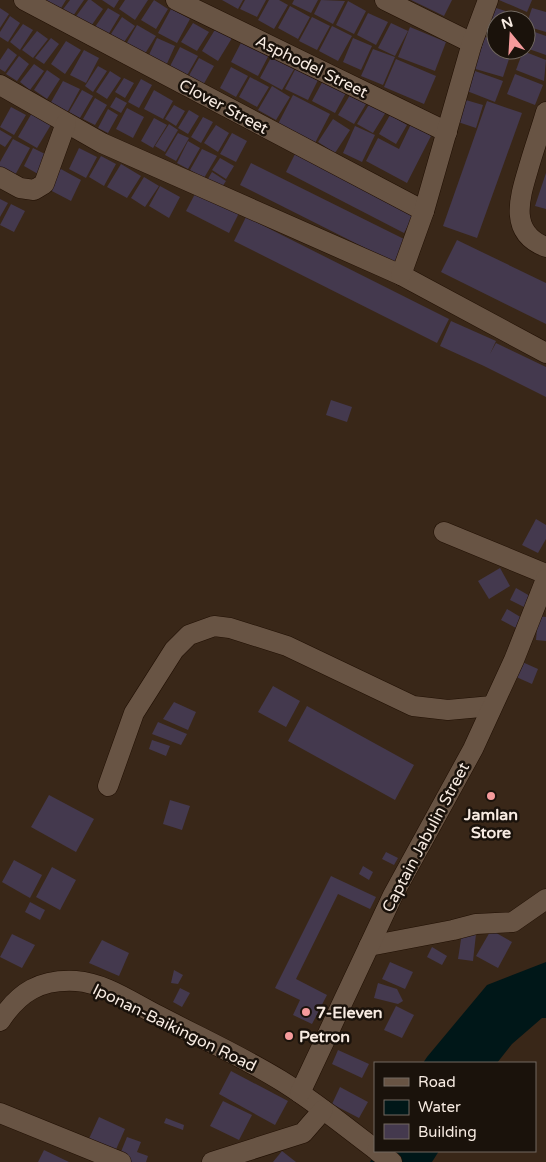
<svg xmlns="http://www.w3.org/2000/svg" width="546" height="1162" viewBox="0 0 546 1162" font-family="'Varela Round',sans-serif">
  <rect width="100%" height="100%" fill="#392718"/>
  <g fill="#001718">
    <path d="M546 962V1018H542L512 1044 497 1063H423L427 1057 487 985Z"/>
    <path d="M376 1151H439L432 1162H370Z"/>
  </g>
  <g fill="#44394e">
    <path d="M41 0H66L58 13Z"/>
    <path d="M70 0H84L71 19 61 12Z"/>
    <path d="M88 0H91L103 9 89 29 74 19Z"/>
    <path d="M102 0H119L114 8Z"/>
    <path d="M125 0H148L135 20 119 9Z"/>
    <path d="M154 0 168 9 156 29 141 20Z"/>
    <path d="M222 0H243L238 9Z"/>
    <path d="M245 0H266L257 17 240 9Z"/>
    <path d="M269 0H279L288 5 274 29 258 20Z"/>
    <path d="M294 0H318L311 13 292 4Z"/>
    <path d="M321 0 345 1 333 24 314 14Z"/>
    <path d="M411 0H452L444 16Z"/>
    <path d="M499 0H532L527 12Z"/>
    <path d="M348 1 366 11 354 34 336 25Z"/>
    <path d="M290 6 310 17 298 39 278 28Z"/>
    <path d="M493 7 524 17 523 20H496V30L487 27Z"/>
    <path d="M0 8 9 14 0 28Z"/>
    <path d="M108 8 120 15 108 35 95 27Z"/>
    <path d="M532 8 546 12V32L526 26Z"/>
    <path d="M171 9 190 19 177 43 158 33Z"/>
    <path d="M368 13 388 22 376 45 357 35Z"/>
    <path d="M10 16 20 23 8 42 0 37V32Z"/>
    <path d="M122 17 135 26 122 45 109 37Z"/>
    <path d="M312 17 330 26 317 50 299 41Z"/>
    <path d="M193 23 209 32 197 51 181 42Z"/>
    <path d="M391 23 408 31 395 56 378 48Z"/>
    <path d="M23 24 33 30 20 50 10 42Z"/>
    <path d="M137 25 156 36 143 57 125 46Z"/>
    <path d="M332 26 352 36 338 61 319 51Z"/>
    <path d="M410 27 446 42 435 71 398 57Z"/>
    <path d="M216 28 232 38 218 61 202 51Z"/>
    <path d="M529 30 546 36V55L526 48V37Z"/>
    <path d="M37 31 48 39 33 58 22 50Z"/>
    <path d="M482 36 496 40V50H512L503 77 472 68Z"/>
    <path d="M244 37 271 51 258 76 231 62Z"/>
    <path d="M51 38 59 44 44 64 35 58Z"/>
    <path d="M157 38 175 46 165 68 147 59Z"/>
    <path d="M353 38 372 46 361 70 343 62Z"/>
    <path d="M66 41 81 50 65 74 51 64Z"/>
    <path d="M180 47 198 56 185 79 168 70Z"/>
    <path d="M8 48 17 55 5 72 0 69V60Z"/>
    <path d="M373 49 395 57 383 85 361 76Z"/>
    <path d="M84 50 99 58 86 83 70 75Z"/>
    <path d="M523 51 546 60 544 81 516 70Z"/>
    <path d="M274 52 297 64 282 90 260 78Z"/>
    <path d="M19 56 29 64 17 81 6 74Z"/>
    <path d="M199 58 214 66 202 87 187 79Z"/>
    <path d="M396 59 436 76 424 104 384 87Z"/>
    <path d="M34 64 44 71 30 90 20 82Z"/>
    <path d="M298 64 320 76 308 100 285 89Z"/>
    <path d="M98 66 107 71 93 92 85 86Z"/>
    <path d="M231 67 248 76 236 97 220 88Z"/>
    <path d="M47 70 60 79 47 99 34 90Z"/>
    <path d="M110 71 121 78 107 99 96 92Z"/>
    <path d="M475 71 503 81 495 102 467 91Z"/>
    <path d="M515 74 543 85 535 105 507 94Z"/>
    <path d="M250 77 269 87 257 107 239 97Z"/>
    <path d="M325 77 348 89 335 113 312 101Z"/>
    <path d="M124 78 134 83 125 98 115 92Z"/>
    <path d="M141 79 152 85 139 108 128 102Z"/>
    <path d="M63 81 80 89 67 113 50 104Z"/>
    <path d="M272 86 290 97 276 120 258 110Z"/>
    <path d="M82 90 93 96 80 118 69 112Z"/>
    <path d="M154 90 173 101 163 119 144 109Z"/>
    <path d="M353 90 369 99 354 124 338 115Z"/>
    <path d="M293 95 330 114 315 143 278 124Z"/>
    <path d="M116 97 127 103 121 113 110 107Z"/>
    <path d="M95 98 107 105 95 125 83 119Z"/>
    <path d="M459 98 483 105 476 128 452 120Z"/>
    <path d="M487 101 522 113 477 238 443 226Z"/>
    <path d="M370 103 386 112 373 133 357 124Z"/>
    <path d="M174 105 185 111 176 126 165 119Z"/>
    <path d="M11 107 26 115 14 135 0 127Z"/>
    <path d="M127 108 144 117 133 138 116 129Z"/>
    <path d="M108 109 118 115 108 133 98 128Z"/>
    <path d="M189 110 199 116 188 134 178 128Z"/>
    <path d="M33 111 52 123 37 148 18 137Z"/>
    <path d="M390 115 407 125 396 144 379 134Z"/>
    <path d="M203 117 213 122 201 143 191 137Z"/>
    <path d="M154 118 167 125 153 148 141 141Z"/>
    <path d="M333 119 350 130 335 153 318 142Z"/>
    <path d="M169 124 178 130 165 152 155 146Z"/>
    <path d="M411 124 431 136 407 183 366 161 378 138 399 149Z"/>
    <path d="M216 125 229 133 218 152 204 143Z"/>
    <path d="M355 126 375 135 362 162 343 153Z"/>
    <path d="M0 130 12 137 5 147 0 144Z"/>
    <path d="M178 133 189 138 176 161 165 155Z"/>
    <path d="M232 133 247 141 236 162 220 154Z"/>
    <path d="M13 139 30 148 14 177 0 169V162Z"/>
    <path d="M188 141 200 148 188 169 177 163Z"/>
    <path d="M33 148 47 155 38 174 24 166Z"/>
    <path d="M79 148 97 157 86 178 69 169Z"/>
    <path d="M202 149 217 156 204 178 190 170Z"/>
    <path d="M297 150 416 211 404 233 286 172Z"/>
    <path d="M101 156 116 164 104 186 89 177Z"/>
    <path d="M220 158 234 166 226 179 212 170Z"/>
    <path d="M251 163 408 241 397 264 240 185Z"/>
    <path d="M121 164 141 176 127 198 107 187Z"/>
    <path d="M59 168 81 180 71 201 48 189Z"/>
    <path d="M212 172 226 181 220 190 206 182Z"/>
    <path d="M546 173V209L535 206Z"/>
    <path d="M144 177 159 186 145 207 131 198Z"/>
    <path d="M160 186 180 197 169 218 149 206Z"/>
    <path d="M196 192 239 213 229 233 186 211Z"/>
    <path d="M0 199 8 203 0 217Z"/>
    <path d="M11 204 25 211 14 232 0 225Z"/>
    <path d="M246 217 449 319 437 343 234 241Z"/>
    <path d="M457 240 546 283V324L441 272Z"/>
    <path d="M451 321 496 341 490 354 496 343 546 367V397L484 366 440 346Z"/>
    <path d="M331 400 352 407 347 422 326 415Z"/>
    <path d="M536 519 546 525V539L538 553 522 545Z"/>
    <path d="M500 568 510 586 489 599 478 581Z"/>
    <path d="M516 588 530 596 524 607 510 600Z"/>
    <path d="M507 609 522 618 516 628 501 620Z"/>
    <path d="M538 616 546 617V641L536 640Z"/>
    <path d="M520 661 538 669 532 684 514 676Z"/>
    <path d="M273 686 300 701 286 727 258 712Z"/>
    <path d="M174 702 196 712 188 730 163 719Z"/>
    <path d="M307 706 414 765 395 800 288 741Z"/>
    <path d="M158 722 187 734 181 745 152 734Z"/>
    <path d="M152 740 170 746 166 756 149 749Z"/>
    <path d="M49 795 94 819 76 852 31 827Z"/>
    <path d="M170 800 190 806 182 830 163 824Z"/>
    <path d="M386 852 398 858 394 865 382 859Z"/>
    <path d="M14 860 42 875 30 898 2 882Z"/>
    <path d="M363 866 373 872 369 880 359 874Z"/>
    <path d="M52 867 76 880 60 910 36 897Z"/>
    <path d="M331 876 376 897 370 909 338 894 296 979 327 995 312 1024 293 1015 300 1000 275 988Z"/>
    <path d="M30 902 45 910 40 920 25 912Z"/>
    <path d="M491 930 512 942 498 968 476 956Z"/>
    <path d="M462 933 476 934 473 961 458 959Z"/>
    <path d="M12 934 35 945 22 968 0 957Z"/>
    <path d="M102 940 129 953 119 976 89 963Z"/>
    <path d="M432 947 447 956 442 965 427 957Z"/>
    <path d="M390 962 413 972 405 989 382 979Z"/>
    <path d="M174 970 183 975 178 984 171 983Z"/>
    <path d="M378 983 397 989 403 1001 398 1004 374 998Z"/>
    <path d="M180 988 190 993 182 1007 173 1002Z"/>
    <path d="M396 1006 414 1015 402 1038 384 1030Z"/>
    <path d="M338 1050 369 1064 362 1078 332 1064Z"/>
    <path d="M231 1071 288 1101 275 1125 219 1094Z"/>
    <path d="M340 1087 368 1102 359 1118 332 1104Z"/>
    <path d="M223 1101 252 1115 239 1140 210 1126Z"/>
    <path d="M99 1117 125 1129 114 1154 87 1143Z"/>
    <path d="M166 1118 184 1125 183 1130 164 1123Z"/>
    <path d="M127 1137 141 1142 137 1152 148 1156 146 1162H125L118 1159Z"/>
    <path d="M44 1150 69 1162H38Z"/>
    <path d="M282 1151 296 1162H273Z"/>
  </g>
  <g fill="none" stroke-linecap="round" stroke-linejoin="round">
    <g stroke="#200f03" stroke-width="21">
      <g id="minor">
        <path d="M24 0 424 211"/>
        <path d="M176 0 447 132"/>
        <path d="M385 0 472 43"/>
        <path d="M0 85 102 143 401 275 546 353"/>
        <path d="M546 112C541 129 535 146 530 163 521 194 506 232 546 247"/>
        <path d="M0 177 20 188 34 190 44 184 66 123"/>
        <path d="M401 275 424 211 472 43 488 0"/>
        <path d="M444 532 546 574"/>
        <path d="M108 786 134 713 174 650 189 635 214 626 230 628 287 646 413 706 448 710 492 706"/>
        <path d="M369 946 453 930 476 924 513 922 546 899"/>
        <path d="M0 1021C19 992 40 979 76 981 105 983 133 1003 159 1016 199 1037 241 1056 280 1080 313 1100 343 1125 375 1149"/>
        <path d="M300 1093 393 895 473 749 514 660 546 579"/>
        <path d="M0 1113 121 1162"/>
        <path d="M377 1151 392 1162"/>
        <path d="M212 1162 303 1133 323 1110"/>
      </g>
    </g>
    <use href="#minor" stroke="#685444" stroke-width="20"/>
  </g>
  <g fill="#f59b9c" stroke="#1a120b" stroke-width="2">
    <circle cx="491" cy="796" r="5"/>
    <circle cx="306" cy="1012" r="5"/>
    <circle cx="289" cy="1036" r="5"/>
  </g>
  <g text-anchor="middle" stroke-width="5" stroke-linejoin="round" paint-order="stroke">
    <g font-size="16" fill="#f7ebe2" stroke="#1a120b">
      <text transform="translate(312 66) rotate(26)" y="6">Asphodel Street</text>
      <text transform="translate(224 106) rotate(28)" y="6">Clover Street</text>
      <text transform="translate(425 837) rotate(-62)" y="6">Captain Jabulin Street</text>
      <text transform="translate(175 1027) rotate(26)" y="6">Iponan-Baikingon Road</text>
    </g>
    <g font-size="16" font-weight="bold" fill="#f7ebe2" stroke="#1a120b" text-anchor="start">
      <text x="491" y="820" text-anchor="middle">Jamlan<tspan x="491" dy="18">Store</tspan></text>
      <text x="316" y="1018">7-Eleven</text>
      <text x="299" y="1042">Petron</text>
    </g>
  </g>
  <rect x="374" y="1062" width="162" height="90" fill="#1a120b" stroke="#726961"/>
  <rect x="384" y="1078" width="25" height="8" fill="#685444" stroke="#726961"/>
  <text x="418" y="1087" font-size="15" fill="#f7ebe2">Road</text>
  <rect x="384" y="1100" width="25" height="15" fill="#001718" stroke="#726961"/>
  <text x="418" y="1112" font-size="15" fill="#f7ebe2">Water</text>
  <rect x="384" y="1124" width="25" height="15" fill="#44394e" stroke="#726961"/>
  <text x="418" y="1137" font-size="15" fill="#f7ebe2">Building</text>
  <g transform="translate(511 35) rotate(342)"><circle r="24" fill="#1a120b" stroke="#726961"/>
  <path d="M0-4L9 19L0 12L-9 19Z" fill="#f59b9c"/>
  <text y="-8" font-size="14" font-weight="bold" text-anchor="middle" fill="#f7ebe2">N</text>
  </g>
</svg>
